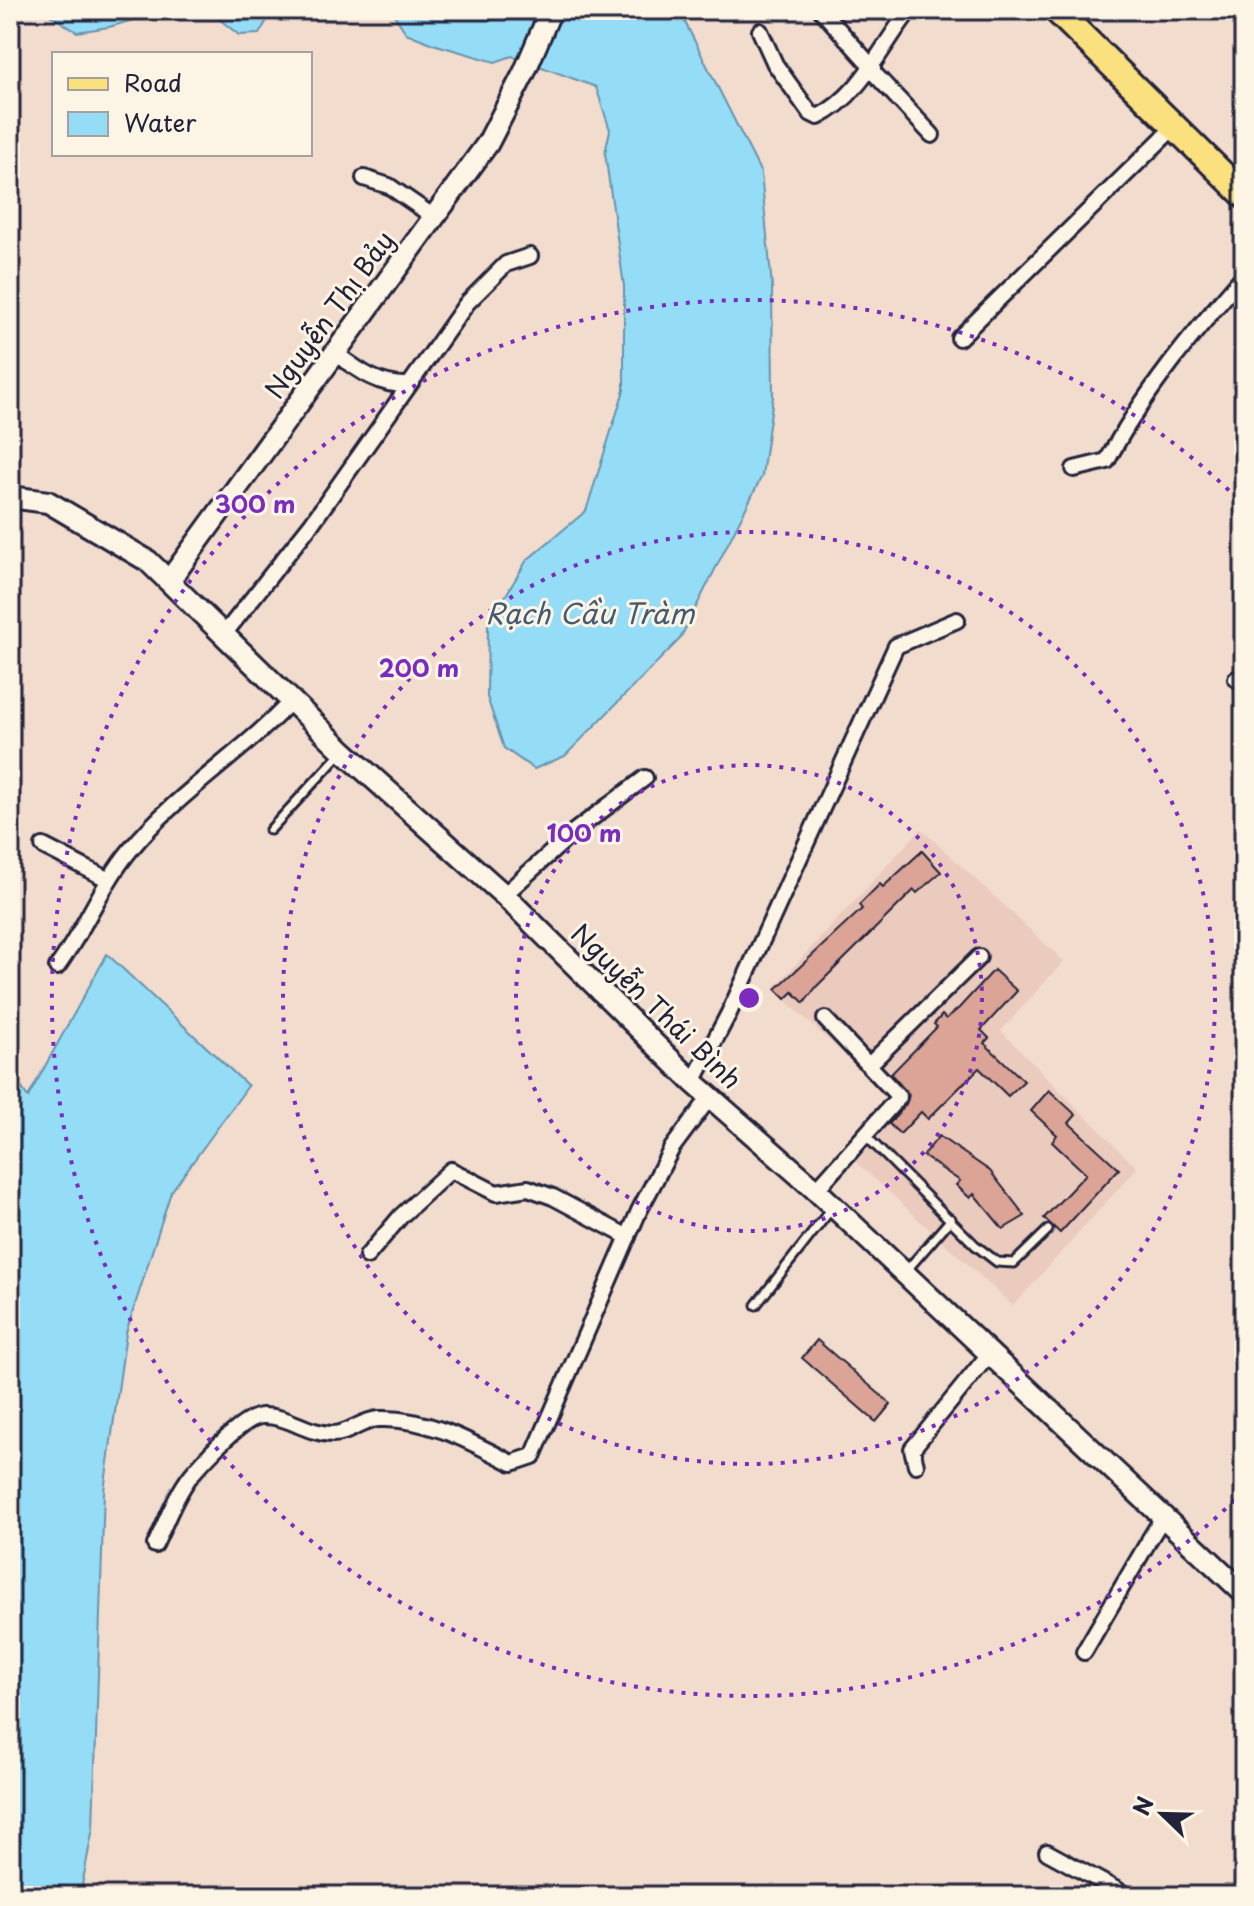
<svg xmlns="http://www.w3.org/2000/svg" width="1254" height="1906" viewBox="0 0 1254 1906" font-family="'Playpen Sans',sans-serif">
  <rect width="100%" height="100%" fill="#f2dcce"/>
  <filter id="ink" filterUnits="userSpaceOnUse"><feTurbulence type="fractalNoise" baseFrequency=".0125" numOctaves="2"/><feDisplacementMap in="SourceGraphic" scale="16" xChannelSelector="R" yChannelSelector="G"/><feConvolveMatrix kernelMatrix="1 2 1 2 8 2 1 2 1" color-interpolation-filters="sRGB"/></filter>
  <g filter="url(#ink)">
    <path fill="#ebcbbe" d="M921 829 1064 961 1001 1031 1137 1168 1013 1306 843 1150 890 1097 773 989Z"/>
    <g fill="#95dcf7" stroke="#6792ac" stroke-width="2">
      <path d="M42 10H167L109 27 77 32Z"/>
      <path d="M208 10H273L259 34 239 35Z"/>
      <path d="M391 10H679L761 173 772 287 773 397 762 476 680 639 565 756 534 769 504 748 487 697 488 625 527 560 586 511 624 390V286L605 153 610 130 596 87 512 56 495 62 433 44 406 33Z"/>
      <path d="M107 954 248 1086 171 1192 126 1333 104 1491 93 1828 80 1896H10V1071L28 1097Z"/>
    </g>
    <g fill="#dca397" stroke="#22223b" stroke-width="2">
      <path d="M922 851 941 872 917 893 914 890 817 986 804 1003 793 992 786 999 776 989 862 909 859 905 880 884 883 887Z"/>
      <path d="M994 970 1017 991 981 1030 989 1038 984 1043 1024 1081 1008 1096 979 1068 928 1119 921 1112 900 1134 889 1124 906 1104 909 1095 891 1074 937 1027 934 1024 942 1015 946 1019 959 1008Z"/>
      <path d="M1049 1090 1076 1115 1069 1123 1119 1169 1060 1233 1044 1218 1086 1174 1052 1142 1057 1135 1031 1111Z"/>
      <path d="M939 1136 990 1171 1025 1216 1003 1229 974 1194 970 1198 956 1185 960 1181 923 1156Z"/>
      <path d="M817 1340 891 1404 876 1422 802 1358Z"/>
    </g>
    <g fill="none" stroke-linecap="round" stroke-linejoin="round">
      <g stroke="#22223b" stroke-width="13">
        <g id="lane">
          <path d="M270 830 341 753"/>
          <path d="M865 1135 975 1245 997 1262 1014 1263 1048 1230"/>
          <path d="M906 1271 951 1219"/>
          <path d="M756 1305 832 1208"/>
        </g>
      </g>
      <g stroke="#22223b" stroke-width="20">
        <g id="street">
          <path d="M821 10 873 68"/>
          <path d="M760 31 775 64 810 113 818 117C862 95 881 46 910 10"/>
          <path d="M872 71 932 135"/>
          <path d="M364 178 389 186 434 217"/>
          <path d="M959 338 1174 127"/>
          <path d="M335 353C358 370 378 386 408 385"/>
          <path d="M1074 469 1107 461C1143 393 1194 332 1244 275"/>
          <path d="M225 633 312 523 467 303 506 264 530 256"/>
          <path d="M1236 679 1244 676"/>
          <path d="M43 846 109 880"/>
          <path d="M504 895 576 830 645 778"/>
          <path d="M57 967C85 929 101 885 131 849 178 792 242 754 292 700"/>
          <path d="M869 1065 979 957"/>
          <path d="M693 1082 729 1013 896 646 957 620"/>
          <path d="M816 1190 899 1097 825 1019"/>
          <path d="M367 1256 401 1216 451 1170 496 1193 528 1188 553 1197 628 1237"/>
          <path d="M916 1465 912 1449 990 1353"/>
          <path d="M1149 1540 1162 1519"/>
          <path d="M155 1545C166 1522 176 1494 192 1474 205 1459 243 1417 262 1416 288 1415 307 1434 333 1434 349 1434 361 1420 379 1419 426 1417 471 1442 512 1463L533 1456 639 1211 672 1148 710 1097"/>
          <path d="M1084 1652 1147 1544"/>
          <path d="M1047 1852 1128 1896"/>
        </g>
      </g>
      <g stroke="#22223b" stroke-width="26">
        <g id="secondary">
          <path d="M10 497 48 502 148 561 343 751 504 895 693 1082 816 1190 1244 1593"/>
          <path d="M169 581 488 143 524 73 551 10"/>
        </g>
      </g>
      <g stroke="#22223b" stroke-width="30">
        <path id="primary" d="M1056 10 1244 195"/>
      </g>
      <use href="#lane" stroke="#fcf5e5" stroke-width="7"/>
      <use href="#street" stroke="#fcf5e5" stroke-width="14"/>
      <use href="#secondary" stroke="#fcf5e5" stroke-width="20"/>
      <use href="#primary" stroke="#fbe080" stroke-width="24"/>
    </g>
  </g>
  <g fill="none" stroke="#7b2cbf" stroke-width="4" stroke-dasharray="4 8">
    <circle cx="749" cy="998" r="233"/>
    <circle cx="749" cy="998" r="466"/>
    <path d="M1243 1492A698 698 0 1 1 1243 504"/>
  </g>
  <g text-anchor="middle" stroke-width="6" stroke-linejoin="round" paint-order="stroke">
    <g font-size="26" fill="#22223b" stroke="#fcf5e5">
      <text transform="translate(330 315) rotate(-54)" y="9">Nguyễn Thị Bảy</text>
      <text transform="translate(656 1007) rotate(44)" y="9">Nguyễn Thái Bình</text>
    </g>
    <g font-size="28" font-style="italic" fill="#445a73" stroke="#fcf5e5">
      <text x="590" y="624">Rạch Cầu Tràm</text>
    </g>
  </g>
  <circle cx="749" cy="998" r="12" fill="#7b2cbf" stroke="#fcf5e5" stroke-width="4"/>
  <g font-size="24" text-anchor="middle" font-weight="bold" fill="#7b2cbf" stroke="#fcf5e5" stroke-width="6" stroke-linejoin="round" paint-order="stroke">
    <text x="255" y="513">300 m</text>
    <text x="419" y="677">200 m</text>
    <text x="584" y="842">100 m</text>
  </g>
  <rect width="1254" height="1906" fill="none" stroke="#fcf5e5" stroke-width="40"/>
  <rect x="20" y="20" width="1214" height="1866" fill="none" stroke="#22223b" stroke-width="3" filter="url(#ink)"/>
  <rect x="52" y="52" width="260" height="104" fill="#fcf5e5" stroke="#a5a1a1" stroke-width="2"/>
  <rect x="68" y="78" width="40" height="12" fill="#fbe080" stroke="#a5a1a1" stroke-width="2"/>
  <text x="124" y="92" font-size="24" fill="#22223b">Road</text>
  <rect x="68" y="112" width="40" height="24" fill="#95dcf7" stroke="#a5a1a1" stroke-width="2"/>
  <text x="124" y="132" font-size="24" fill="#22223b">Water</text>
  <g transform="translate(1162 1814) rotate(293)" stroke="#fcf5e5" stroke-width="6" paint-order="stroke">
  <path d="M0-6L14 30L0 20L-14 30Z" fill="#22223b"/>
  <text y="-12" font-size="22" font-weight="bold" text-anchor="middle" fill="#22223b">N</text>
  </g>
</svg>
